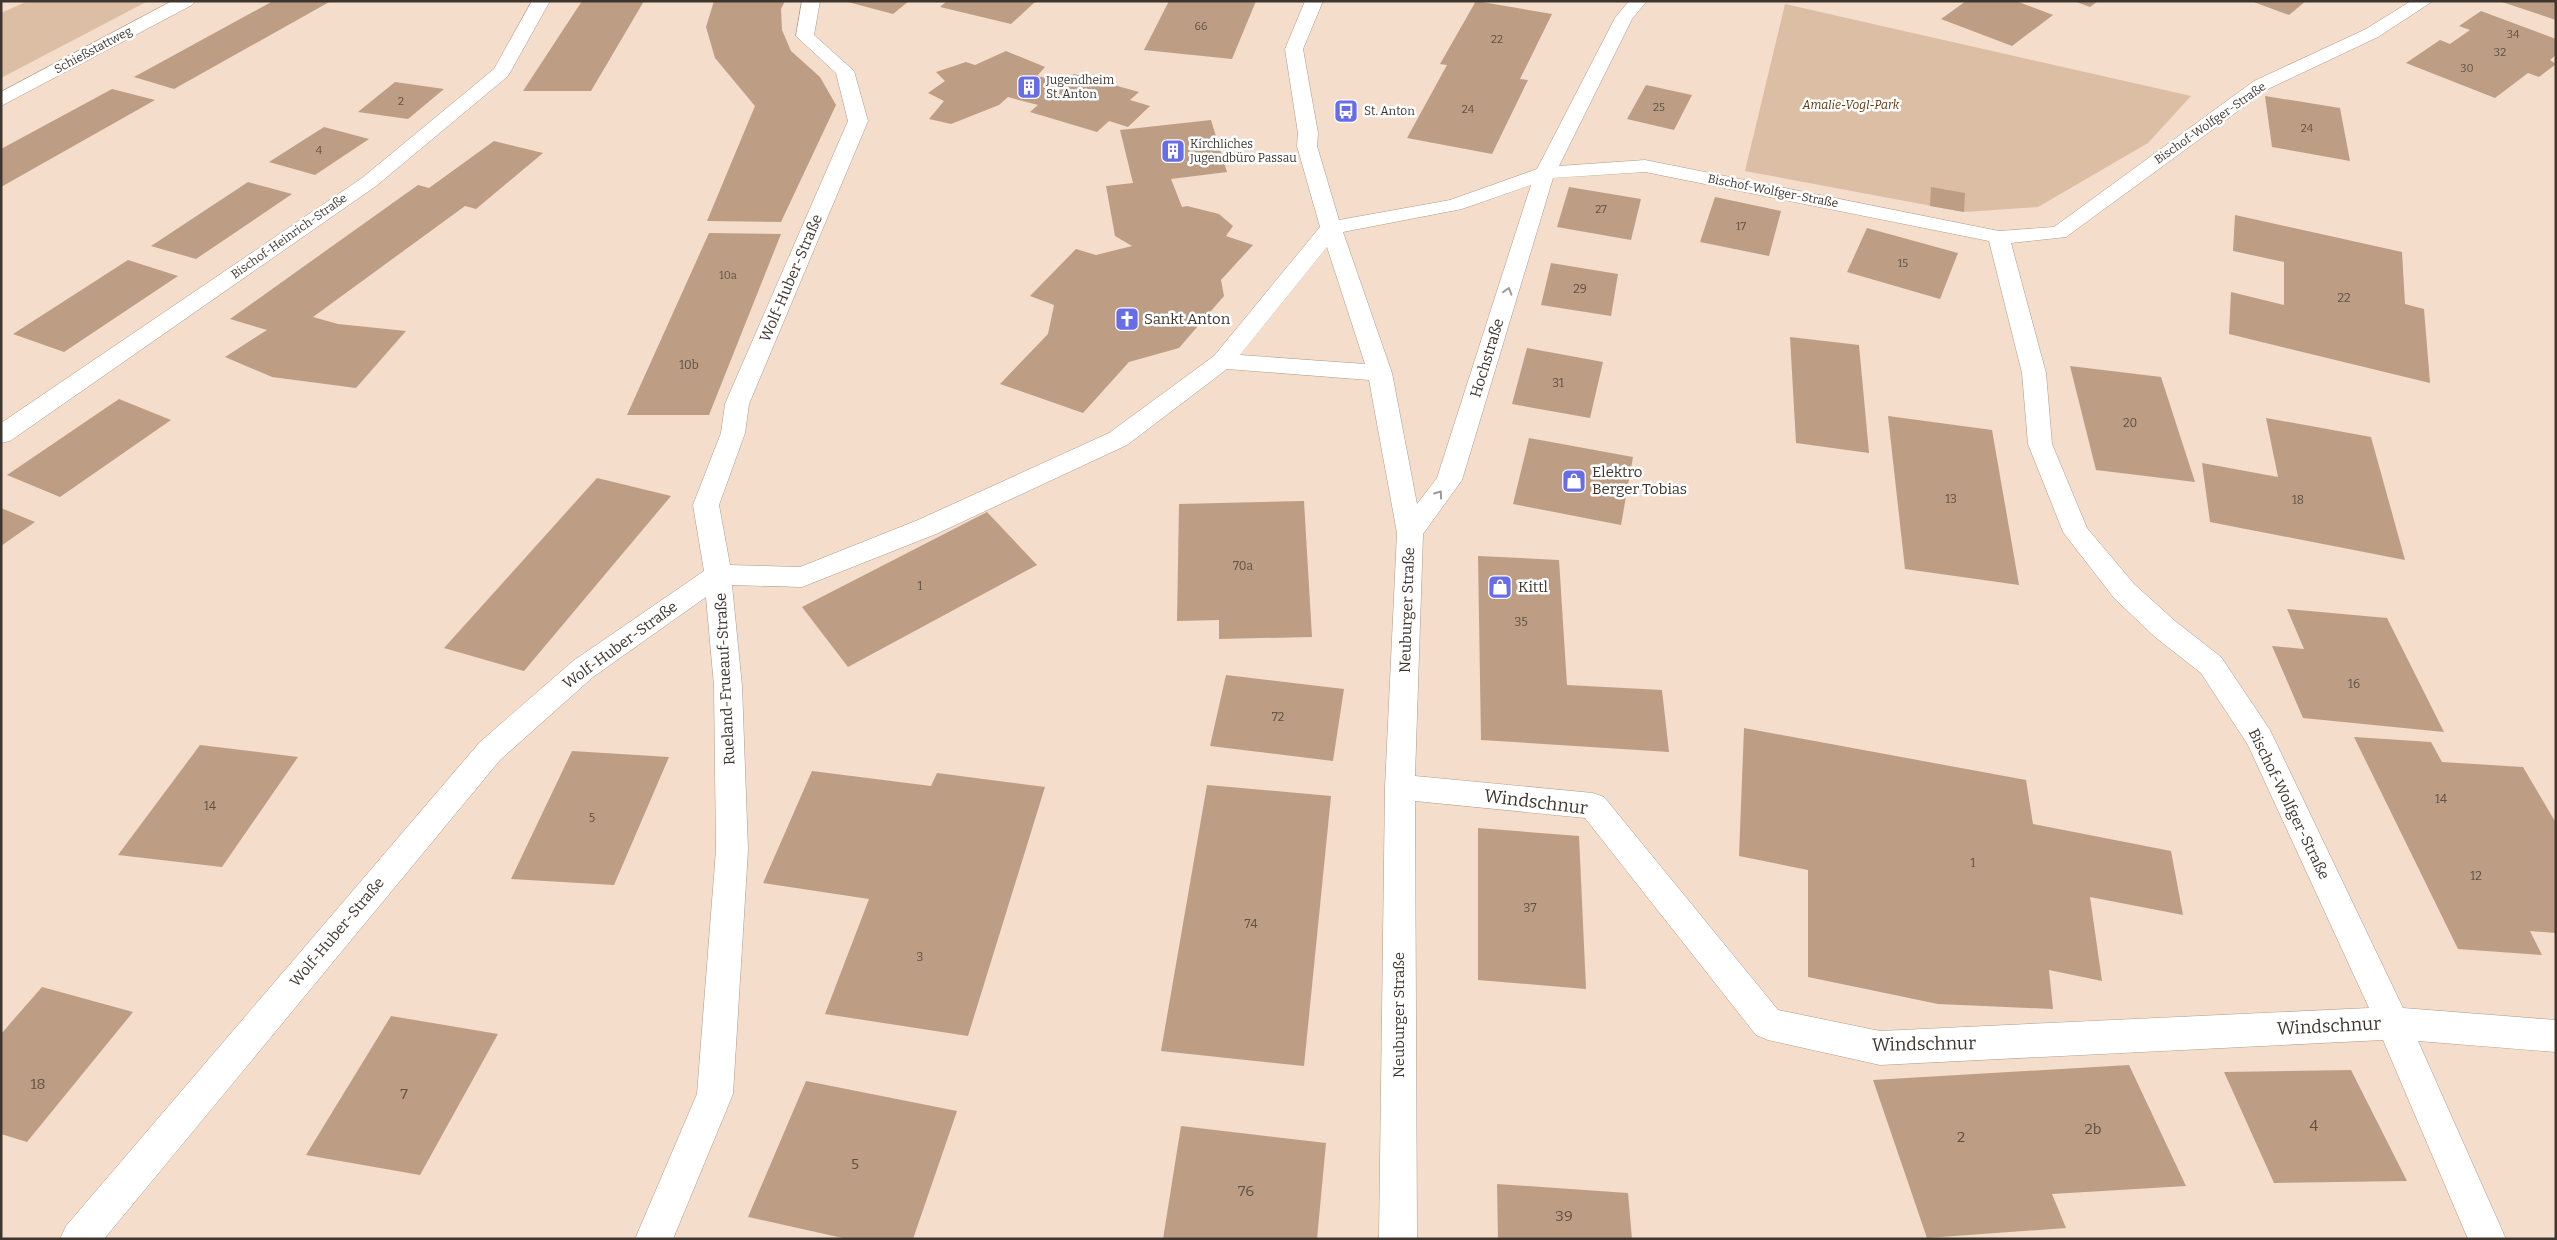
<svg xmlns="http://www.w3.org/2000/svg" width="2557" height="1240" viewBox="0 0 2557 1240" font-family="Bitter,serif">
  <rect width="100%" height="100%" fill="#f4ddca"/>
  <g fill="#dcbea5">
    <path d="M28 1H148L1 78V13Z"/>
    <path d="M1785 4 2191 96 2148 143 2038 207 1964 212 1745 171Z"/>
  </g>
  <g fill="#bd9e85">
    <path d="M273 1H331L174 89 134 77Z"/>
    <path d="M582 1H644L591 91H523Z"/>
    <path d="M714 1H785L781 9 782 30 791 51 820 77 836 105 781 222 707 221 755 106 715 58 706 27Z"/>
    <path d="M844 1H909L893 14Z"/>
    <path d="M947 1H1036L1011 24 940 7Z"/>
    <path d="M1169 1H1256L1232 59 1144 50Z"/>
    <path d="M1476 1 1552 14 1520 79 1528 80 1492 154 1407 138 1447 65 1440 64Z"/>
    <path d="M1966 1H2016L2053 15 2012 46 1941 19Z"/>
    <path d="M2074 1H2098L2090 7Z"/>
    <path d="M2251 1H2306L2289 15Z"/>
    <path d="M2502 1H2556V20L2502 2Z"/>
    <path d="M2481 11 2556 39V55L2550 60 2556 64 2539 77 2528 73 2495 98 2406 63 2440 40 2450 44 2470 30 2459 26Z"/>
    <path d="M1006 51 1045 67 1037 76 1064 82 1074 74 1139 92 1130 100 1150 106 1128 127 1109 121 1097 132 1030 112 1038 105 1008 97 999 105 951 124 929 119 944 101 928 93 945 81 936 72 966 62 975 65Z"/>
    <path d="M395 82 444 89 408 119 358 112Z"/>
    <path d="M1646 85 1692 95 1674 130 1627 119Z"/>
    <path d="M112 89 155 100 1 187V149Z"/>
    <path d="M2265 96 2340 108 2350 161 2272 147Z"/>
    <path d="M1211 120 1227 172 1171 179 1182 207 1187 206 1219 214 1233 226 1226 236 1253 245 1221 280 1224 296 1179 348 1129 362 1083 413 1000 384 1048 334 1054 305 1030 296 1076 249 1096 255 1132 246 1115 236 1106 186 1133 183 1120 130Z"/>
    <path d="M324 127 369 139 315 175 269 162Z"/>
    <path d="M494 141 543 153 476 209 465 206 313 317 338 324 406 331 356 388 272 377 225 357 267 330 230 319 418 185 429 188Z"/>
    <path d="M248 182 292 194 196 259 151 246Z"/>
    <path d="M1569 187 1641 199 1631 240 1557 227Z"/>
    <path d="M1931 187 1965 193 1964 212 1930 206Z"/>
    <path d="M1715 197 1781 211 1769 256 1700 242Z"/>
    <path d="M2235 215 2402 252 2405 304 2424 309 2430 383 2229 334 2231 292 2284 305V262L2233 251Z"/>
    <path d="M1867 228 1958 253 1940 299 1847 272Z"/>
    <path d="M709 233 781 234 709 415H627Z"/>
    <path d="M128 260 178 276 64 352 13 334Z"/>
    <path d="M1551 263 1618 274 1611 316 1541 305Z"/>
    <path d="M1790 337 1859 345 1869 453 1796 443Z"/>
    <path d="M1527 348 1603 362 1590 418 1512 404Z"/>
    <path d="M2070 366 2161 377 2195 482 2096 470Z"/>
    <path d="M119 399 171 420 60 497 7 475Z"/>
    <path d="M1888 416 1992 430 2019 585 1905 569Z"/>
    <path d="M2266 418 2371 437 2405 560 2210 522 2202 463 2278 477Z"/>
    <path d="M1529 438 1633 457 1621 525 1513 504Z"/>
    <path d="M597 478 671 496 524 671 444 648Z"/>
    <path d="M1304 501 1312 637 1219 639V620L1177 621 1179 504Z"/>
    <path d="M1 508 35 522 1 546Z"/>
    <path d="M987 512 1037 565 848 667 802 607Z"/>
    <path d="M1478 556 1559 560 1567 685 1662 690 1669 752 1481 740Z"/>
    <path d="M2287 609 2387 618 2444 732 2303 718 2272 646 2304 649Z"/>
    <path d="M1226 675 1344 689 1333 761 1210 746Z"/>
    <path d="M1744 728 2026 780 2033 824 2171 851 2183 915 2090 897 2102 981 2049 970 2053 1009 1938 1004 1808 977V870L1739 856Z"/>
    <path d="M2354 737 2431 742 2442 762 2523 767 2556 823V933L2530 931 2542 955 2458 949Z"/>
    <path d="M200 745 298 757 222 867 118 855Z"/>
    <path d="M572 751 669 757 614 885 511 879Z"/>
    <path d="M812 771 931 786 937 773 1045 787 968 1036 825 1014 869 899 763 883Z"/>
    <path d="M1207 785 1331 796 1304 1066 1161 1051Z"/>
    <path d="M1478 828 1579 836 1586 989 1478 980Z"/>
    <path d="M42 987 133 1012 27 1142 1 1134V1034Z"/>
    <path d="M391 1016 498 1034 420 1175 306 1155Z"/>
    <path d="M2129 1065 2186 1186 2052 1194 2066 1228 1927 1238 1873 1080Z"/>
    <path d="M2351 1070 2407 1181 2274 1183 2224 1072Z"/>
    <path d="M806 1081 957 1111 913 1239H847L748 1217Z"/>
    <path d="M1181 1126 1326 1143 1317 1239H1163Z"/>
    <path d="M1497 1184 1628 1193 1632 1239H1498Z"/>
  </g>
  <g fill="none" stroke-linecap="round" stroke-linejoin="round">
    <g stroke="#af9a89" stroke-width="1">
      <g id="minor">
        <path d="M172 1H195L192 5 1 106V92Z"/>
        <path d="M532 1H550L508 76 376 186 10 441 1 443V423L362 178 494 69Z"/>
        <path d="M802 1H820L814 35 854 71 868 121 749 404 745 433 719 505 730 565 800 567 918 520 1109 433 1214 356 1320 227 1297 146 1298 133 1285 49 1305 1H1323L1303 49 1318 133 1317 146 1339 220 1450 200 1537 169 1615 18 1629 1H1647L1632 19 1559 166 1645 160 1999 231 2054 227 2254 81 2366 29 2411 1H2433L2378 37 2268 89 2066 237 2011 243 2046 373 2052 444 2087 528 2134 584 2175 621 2221 657 2270 730 2403 1008 2556 1020V1052L2418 1041 2506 1239H2468L2383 1040 1880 1065 1768 1040 1756 1035 1585 818 1415 801 1417 1239H1379L1385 787 1397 533 1369 380 1227 369 1127 445 936 534 802 587 732 585 742 686 748 850 733 1094 673 1239H635L697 1094 716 850 714 686 706 597 593 677 500 760 104 1239H60L66 1226 480 742 573 661 704 571 693 505 721 433 725 404 848 121 836 73 796 36ZM1645 172 1989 241 2022 373 2028 444 2063 532 2114 598 2155 637 2201 673 2248 745 2369 1008 1880 1031 1778 1010 1604 797 1593 793 1415 776 1423 534 1462 480 1553 178ZM1531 185 1437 478 1417 504 1392 373 1343 232 1462 209ZM1327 247 1365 364 1240 355Z"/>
      </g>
    </g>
    <use href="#minor" fill="#fff" fill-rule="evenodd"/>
  </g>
  <defs><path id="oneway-chevron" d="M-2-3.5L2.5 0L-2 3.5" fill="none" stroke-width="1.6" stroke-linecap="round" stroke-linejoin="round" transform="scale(1.25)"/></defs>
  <g stroke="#9e9a96">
    <use href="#oneway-chevron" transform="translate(1508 291) rotate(-73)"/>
    <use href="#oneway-chevron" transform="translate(1439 494) rotate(-54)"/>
  </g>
  <defs>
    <g id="building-square" transform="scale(1.25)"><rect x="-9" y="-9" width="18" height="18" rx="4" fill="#676de6" stroke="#fff"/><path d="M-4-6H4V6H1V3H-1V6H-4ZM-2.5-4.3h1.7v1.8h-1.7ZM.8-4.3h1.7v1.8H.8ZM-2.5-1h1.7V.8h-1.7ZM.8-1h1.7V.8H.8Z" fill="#fff"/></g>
    <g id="bus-square" transform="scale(1.25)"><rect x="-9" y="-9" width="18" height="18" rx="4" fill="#676de6" stroke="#fff"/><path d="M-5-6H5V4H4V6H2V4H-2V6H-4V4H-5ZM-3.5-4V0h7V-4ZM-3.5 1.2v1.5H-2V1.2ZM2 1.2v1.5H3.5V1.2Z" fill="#fff"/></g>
    <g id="church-square" transform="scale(1.25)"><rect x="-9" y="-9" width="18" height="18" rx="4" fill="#676de6" stroke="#fff"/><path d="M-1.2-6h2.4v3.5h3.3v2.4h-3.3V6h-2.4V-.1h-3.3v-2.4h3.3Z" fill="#fff"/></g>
    <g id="shop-square" transform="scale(1.25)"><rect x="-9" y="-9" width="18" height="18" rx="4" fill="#676de6" stroke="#fff"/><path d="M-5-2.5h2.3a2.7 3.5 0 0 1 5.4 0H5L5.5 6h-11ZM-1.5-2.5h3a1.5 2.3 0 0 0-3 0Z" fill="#fff"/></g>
  </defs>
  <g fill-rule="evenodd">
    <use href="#building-square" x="1029" y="87"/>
    <use href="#bus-square" x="1346" y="111"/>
    <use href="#building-square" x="1173" y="151"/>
    <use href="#church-square" x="1127" y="319"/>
    <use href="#shop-square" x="1574" y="481"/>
    <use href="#shop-square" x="1500" y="587"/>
  </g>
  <g text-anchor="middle" stroke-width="5" stroke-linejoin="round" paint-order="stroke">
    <g font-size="11" fill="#5e5044">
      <text x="1201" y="30">66</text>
      <text x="2513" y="38">34</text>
      <text x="1497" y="43">22</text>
      <text x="2500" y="56">32</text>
      <text x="2467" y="72">30</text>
      <text x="401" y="105">2</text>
      <text x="1659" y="111">25</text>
      <text x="1468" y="113">24</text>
      <text x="2307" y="132">24</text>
      <text x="319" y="154">4</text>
      <text x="1601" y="213">27</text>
      <text x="1741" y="230">17</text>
      <text x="1903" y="267">15</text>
      <text x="728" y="279">10a</text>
    </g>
    <g font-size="12" fill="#3e362e" stroke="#fff">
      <text transform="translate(93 50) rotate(-28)" y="4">Schießstattweg</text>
      <text transform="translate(2210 123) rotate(-35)" y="4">Bischof-Wolfger-Straße</text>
      <text transform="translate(1773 191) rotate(11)" y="4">Bischof-Wolfger-Straße</text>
      <text transform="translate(289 236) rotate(-35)" y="4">Bischof-Heinrich-Straße</text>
    </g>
    <g font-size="12" fill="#3e362e" stroke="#fff" text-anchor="start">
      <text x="1046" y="84">Jugendheim<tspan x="1046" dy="14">St. Anton</tspan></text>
      <text x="1364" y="115">St. Anton</text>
      <text x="1190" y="148">Kirchliches<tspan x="1190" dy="14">Jugendbüro Passau</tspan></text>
    </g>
    <g font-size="12" font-style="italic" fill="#60370a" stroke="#fff">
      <text x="1851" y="109">Amalie-Vogl-Park</text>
    </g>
    <g font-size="12" fill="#5e5044">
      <text x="1580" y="293">29</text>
      <text x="2344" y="302">22</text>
      <text x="689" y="369">10b</text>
      <text x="1558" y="387">31</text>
      <text x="2130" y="427">20</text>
      <text x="1951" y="503">13</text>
      <text x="2298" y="504">18</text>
      <text x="1243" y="570">70a</text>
      <text x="920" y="590">1</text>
      <text x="1521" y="626">35</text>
      <text x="2354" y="688">16</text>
      <text x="1278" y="721">72</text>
      <text x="2441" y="803">14</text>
      <text x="210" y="810">14</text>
      <text x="592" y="822">5</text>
      <text x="1973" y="867">1</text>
      <text x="2476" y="880">12</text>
      <text x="1530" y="912">37</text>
      <text x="1251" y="928">74</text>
      <text x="920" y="961">3</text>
    </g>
    <g font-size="15" fill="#3e362e" stroke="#fff">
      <text transform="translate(791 278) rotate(-67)" y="5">Wolf-Huber-Straße</text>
      <text transform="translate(1487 358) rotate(-73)" y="5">Hochstraße</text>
      <text transform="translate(1407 610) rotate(-88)" y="5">Neuburger Straße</text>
      <text transform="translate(620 645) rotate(-36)" y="5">Wolf-Huber-Straße</text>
      <text transform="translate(725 679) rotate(-93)" y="5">Rueland-Frueauf-Straße</text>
      <text transform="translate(2289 804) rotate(64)" y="5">Bischof-Wolfger-Straße</text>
      <text transform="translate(337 932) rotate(-50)" y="5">Wolf-Huber-Straße</text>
      <text transform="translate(1399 1015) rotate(-90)" y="5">Neuburger Straße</text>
    </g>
    <g font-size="15" fill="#3e362e" stroke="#fff" text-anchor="start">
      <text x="1144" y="324">Sankt Anton</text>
      <text x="1592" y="477">Elektro<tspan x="1592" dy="17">Berger Tobias</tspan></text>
      <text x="1518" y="592">Kittl</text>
    </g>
    <g font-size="15" fill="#5e5044">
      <text x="38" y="1089">18</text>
      <text x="404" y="1099">7</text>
      <text x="2314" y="1131">4</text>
      <text x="2093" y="1134">2b</text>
      <text x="1961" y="1142">2</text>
      <text x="855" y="1169">5</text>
      <text x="1246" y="1196">76</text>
      <text x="1564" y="1221">39</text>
    </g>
    <g font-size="18" fill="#3e362e" stroke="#fff">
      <text transform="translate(1536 802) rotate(7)" y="6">Windschnur</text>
      <text transform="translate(2329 1026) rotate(-3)" y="6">Windschnur</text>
      <text transform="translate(1924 1044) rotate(-1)" y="6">Windschnur</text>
    </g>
  </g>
  <rect width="2557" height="1240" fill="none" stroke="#3e362e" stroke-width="5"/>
</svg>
